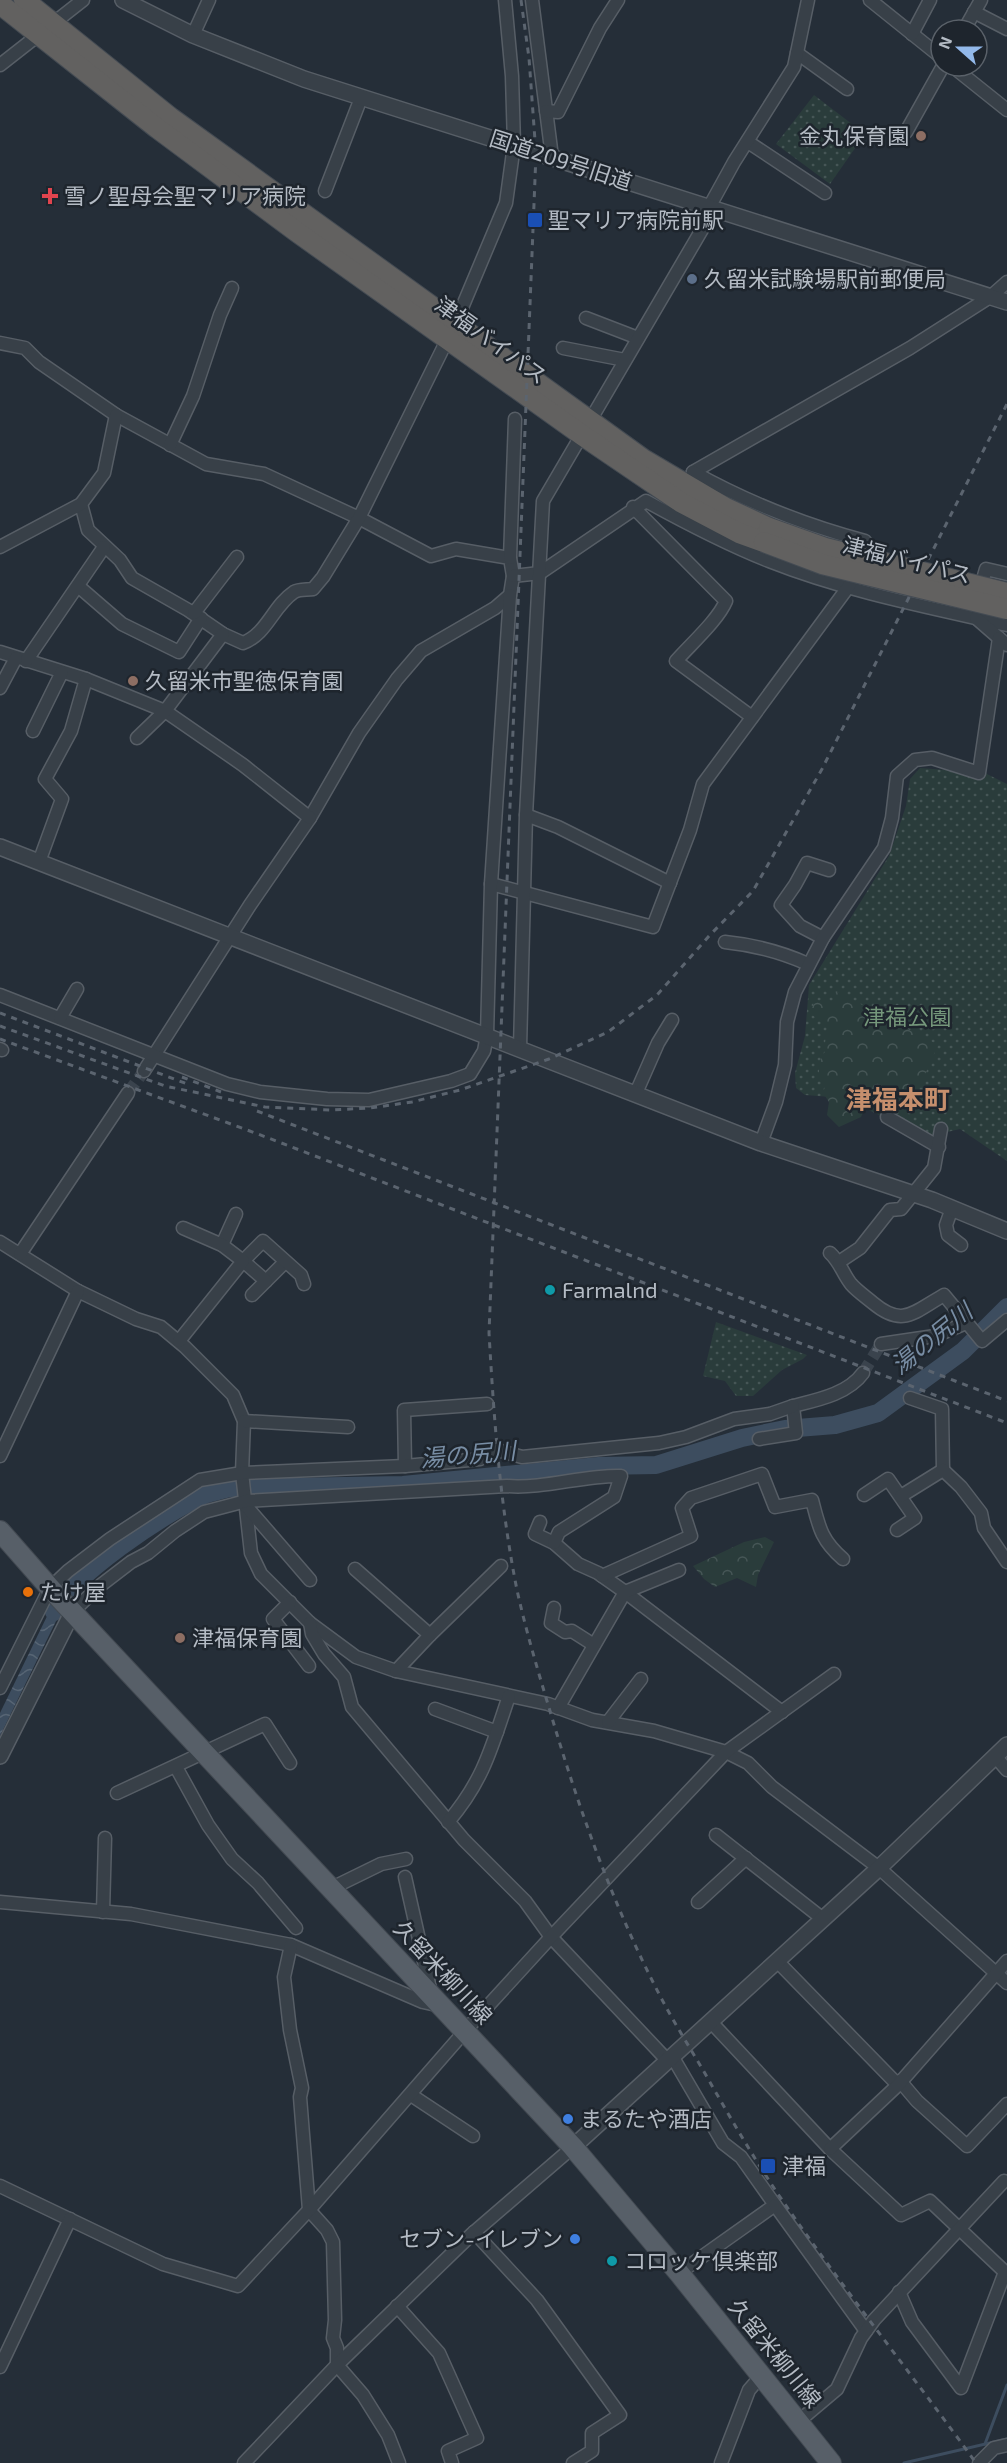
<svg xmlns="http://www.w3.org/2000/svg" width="1007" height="2463" viewBox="0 0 1007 2463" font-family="'Exo 2','Noto Sans JP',sans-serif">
  <defs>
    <pattern id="green-dots" width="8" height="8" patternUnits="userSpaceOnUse" patternTransform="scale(1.5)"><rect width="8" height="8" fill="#2a3c3b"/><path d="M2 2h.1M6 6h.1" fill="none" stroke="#465656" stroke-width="1.8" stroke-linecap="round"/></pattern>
    <pattern id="forest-crowns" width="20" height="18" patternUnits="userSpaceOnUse" patternTransform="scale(1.5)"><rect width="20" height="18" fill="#2a3c3b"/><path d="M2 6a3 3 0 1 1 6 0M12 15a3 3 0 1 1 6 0" fill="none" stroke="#465656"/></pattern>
    <pattern id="water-waves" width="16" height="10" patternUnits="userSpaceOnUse" patternTransform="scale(1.5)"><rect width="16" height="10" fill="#3d4d5f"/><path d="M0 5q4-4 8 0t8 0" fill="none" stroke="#576574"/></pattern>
  </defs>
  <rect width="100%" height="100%" fill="#252e38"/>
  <g fill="url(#green-dots)">
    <path d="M814 95 865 134 830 184 776 144Z"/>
    <path d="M920 768 985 773 1007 784V1161L960 1129 926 1137 843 1098 805 1095 796 1088 795 1073 805 1036 809 985 889 856 906 806 910 779Z"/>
    <path d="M716 1322 807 1355 803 1359 782 1370 753 1396H736L725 1381 703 1376Z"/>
  </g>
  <g fill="url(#forest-crowns)">
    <path d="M836 991 938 1045 917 1093 895 1104 869 1099 861 1117 839 1127 827 1115 829 1102 823 1093 826 1083 819 1075V1062L827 1048 825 1043 827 1027 810 1013 815 1000 832 1004Z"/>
    <path d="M765 1537 774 1542 758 1575 756 1587 737 1578 715 1587 704 1579 693 1566 744 1542Z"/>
  </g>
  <path fill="url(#water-waves)" d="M51 1608 59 1615 0 1736V1713Z"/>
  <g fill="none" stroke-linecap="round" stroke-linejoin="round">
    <g stroke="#3d4d5f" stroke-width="3">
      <path d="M985 2444 1007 2385"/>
      <path d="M904 2463 1007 2439"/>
    </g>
    <path stroke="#3d4d5f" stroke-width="18" d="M54 1612C71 1576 165 1513 202 1496 210 1492 220 1491 229 1488L403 1485 599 1466 656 1465 742 1438 785 1429 835 1425 878 1413 963 1351 1007 1307"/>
    <g stroke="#3a434d" stroke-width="12" stroke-dasharray="12 6" stroke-linecap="butt">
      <path d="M128 1093 144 1071"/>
      <path d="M863 1373 881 1344"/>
    </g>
    <g stroke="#575e66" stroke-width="15">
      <g id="minor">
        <path d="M532 0 552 157"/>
        <path d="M870 0 941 57"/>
        <path d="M974 12 1007 29"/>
        <path d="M964 30 981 0"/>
        <path d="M912 34 930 0"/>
        <path d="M193 35 209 0"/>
        <path d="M797 53 847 89"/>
        <path d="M0 65 83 0"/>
        <path d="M952 66 1007 110"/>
        <path d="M546 111 558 112 600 28 618 0"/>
        <path d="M906 132 943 66"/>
        <path d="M748 142 825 193"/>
        <path d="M325 191 361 98"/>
        <path d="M586 318 638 338"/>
        <path d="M0 343 25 348 39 362 116 415 206 464 264 474 359 518 431 556 456 549 510 558 513 576 510 595 495 608 421 651 397 679 359 733 310 818 250 905 144 1071"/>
        <path d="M563 348 625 360"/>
        <path d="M170 445 193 396 220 315 232 288"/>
        <path d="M693 472 910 348 990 297 1007 282"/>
        <path d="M81 504 88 530 120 560 132 578 188 610 223 634 243 643C267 634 273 606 294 592 299 589 307 590 313 589L323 577 359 518 456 322 506 203 514 145 512 76 505 0"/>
        <path d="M633 507 726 601C718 620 691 644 676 661L752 717"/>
        <path d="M0 547 81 504 104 473 116 415"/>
        <path d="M510 558 515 419"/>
        <path d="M513 576 540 573 646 501C686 523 726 544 769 561 845 591 927 607 1007 625"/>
        <path d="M78 586 122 624 179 652 201 618"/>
        <path d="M979 593 986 569 1007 574"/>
        <path d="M194 613 237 557"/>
        <path d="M976 618 1007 645"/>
        <path d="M0 652 86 679 165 711 243 765 310 818"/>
        <path d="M26 661 104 547"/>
        <path d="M0 688 16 658"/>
        <path d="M33 731 62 672"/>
        <path d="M137 738 165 711 223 634"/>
        <path d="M526 815 558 827 670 883"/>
        <path d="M39 862 62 799 45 779 71 731 86 679"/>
        <path d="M491 884 653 927 690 830 703 784 849 586 865 541C805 525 747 502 693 472"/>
        <path d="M823 938 800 926 781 905 795 885 807 863 829 870"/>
        <path d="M725 942C755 945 781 952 808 964"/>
        <path d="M0 995 227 1084 260 1092 327 1099 369 1100 451 1081 470 1074 484 1051 487 1035 491 884 510 595"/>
        <path d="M60 1018 77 989"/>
        <path d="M520 1048 526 815 543 501 714 209 712 202 734 162 794 67 808 0"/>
        <path d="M0 1049 2 1050"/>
        <path d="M636 1093 658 1043 672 1020"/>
        <path d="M887 1117 939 1147"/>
        <path d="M761 1143 776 1102 785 1065 787 1022 795 992 823 938 884 848 892 818 897 776 915 760 932 758 979 773 999 638"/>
        <path d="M952 1208 946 1225 948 1235 961 1245"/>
        <path d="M0 1242 78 1291 136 1319 161 1327 185 1347 233 1395 244 1421 242 1473 251 1553 261 1574 310 1623 356 1657 396 1671 548 1704 592 1720 654 1731 726 1752 748 1763 772 1787 879 1868 1007 1983"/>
        <path d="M222 1245 236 1214"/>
        <path d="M830 1253C840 1262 843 1274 851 1284 857 1291 866 1297 873 1303 903 1328 914 1312 944 1295L982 1341 1007 1320"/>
        <path d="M20 1254 128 1093"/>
        <path d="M839 1262 860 1248 890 1210 901 1209 934 1168 941 1129"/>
        <path d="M266 1281 285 1262"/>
        <path d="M252 1295 266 1281 243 1261 263 1241 301 1275 304 1284"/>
        <path d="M179 1341 243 1261 222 1245 183 1228"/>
        <path d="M881 1344 935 1336 966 1323"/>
        <path d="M910 1398 942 1409 943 1470"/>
        <path d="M244 1421 348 1427"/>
        <path d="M759 1439 796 1433 793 1406C817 1400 848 1394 863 1373"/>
        <path d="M0 1456 78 1291"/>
        <path d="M405 1466 404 1410 487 1404"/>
        <path d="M864 1495 888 1479 915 1518 897 1530"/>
        <path d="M901 1496 943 1470 961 1487 981 1513 984 1528 1007 1562"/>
        <path d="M247 1507 310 1580"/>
        <path d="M540 1522 535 1534 554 1543 578 1564 598 1573 625 1592 782 1712"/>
        <path d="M355 1569 430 1635"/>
        <path d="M602 1576 691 1536 682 1508 691 1498 762 1474 775 1507 812 1500C819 1527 821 1540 843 1559"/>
        <path d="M290 1602 273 1619 309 1666"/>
        <path d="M554 1608 551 1623 565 1632 572 1631 594 1645"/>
        <path d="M73 1611 101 1585 131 1562 148 1553 175 1531 204 1512 246 1501 507 1486C545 1489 583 1475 621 1476L614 1497 559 1532 554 1543"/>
        <path d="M310 1623 312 1634 324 1654 344 1677 352 1707 464 1840 525 1901 551 1937 667 2060"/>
        <path d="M396 1671 430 1635 501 1566"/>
        <path d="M0 1688 50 1588 68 1571 110 1539 200 1480 242 1473 405 1466 480 1459 494 1449 522 1457 659 1443 686 1437 734 1419 770 1414 793 1406"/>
        <path d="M558 1708 625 1592 679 1570"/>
        <path d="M435 1709 497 1732"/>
        <path d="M608 1722 641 1679"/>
        <path d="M995 1756 1007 1770"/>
        <path d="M176 1767 208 1825 232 1859 258 1883 296 1928"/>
        <path d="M117 1793 265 1724 290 1763"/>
        <path d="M448 1822C484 1780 492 1746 509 1696"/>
        <path d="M716 1835 823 1919"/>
        <path d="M405 1877 431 1993"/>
        <path d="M332 1888 381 1864 406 1859"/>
        <path d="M0 1902 131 1914 291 1945 423 2002 441 2006"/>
        <path d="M698 1902 746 1858"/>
        <path d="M103 1912 105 1838"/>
        <path d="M291 1945 284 1977 290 2030 302 2088 300 2097 309 2210 327 2230 333 2242 335 2320 333 2338 337 2348V2365L363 2395 388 2435 399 2463"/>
        <path d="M778 1962 898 2085"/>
        <path d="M711 2022 830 2149 901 2215 930 2201 1005 2272 961 2388 912 2322 899 2292"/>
        <path d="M672 2056 723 2143 741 2157 775 2205 679 2273"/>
        <path d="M900 2081 917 2101 967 2146 1007 2104"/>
        <path d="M411 2095 473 2136"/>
        <path d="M830 2149 898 2085 1007 1961"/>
        <path d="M0 2186 163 2264 238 2286 309 2210 465 2031 551 1937 726 1752 834 1674"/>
        <path d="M775 2205 866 2331"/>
        <path d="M474 2232 537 2300 620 2415 592 2433V2451L573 2463"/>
        <path d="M397 2306 439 2353 477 2438 448 2451 452 2463"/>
        <path d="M0 2367 70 2219"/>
        <path d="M799 2421 837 2389 861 2338 874 2320 1004 2181"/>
        <path d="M244 2463 337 2365 472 2234 573 2147"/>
        <path d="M721 2463 749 2390 762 2375"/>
        <path d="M979 2463 994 2448 1007 2445"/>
      </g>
    </g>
    <g stroke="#575e66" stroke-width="18">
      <g id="tertiary">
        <path d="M123 0 193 35 304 79 1007 302"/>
        <path d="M0 847 761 1143 932 1200 1007 1231"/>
        <path d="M0 1756 73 1611"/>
        <path d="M573 2147 879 1868 1007 1745"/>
      </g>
    </g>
    <g stroke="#424951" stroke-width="22">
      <path id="primary" d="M0 1531 50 1588 573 2147 679 2273 831 2463"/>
    </g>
    <g stroke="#444b53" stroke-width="22">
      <g id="trunk">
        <path d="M24 0 171 118 643 459 726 508 769 528"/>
        <path d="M0 4 157 128 297 232 582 435 682 503 739 533 764 542"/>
      </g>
    </g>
    <use href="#minor" stroke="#384048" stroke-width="12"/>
    <use href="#tertiary" stroke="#384048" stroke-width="15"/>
    <use href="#primary" stroke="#575f68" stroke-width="20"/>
    <use href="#trunk" stroke="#626160" stroke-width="20"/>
    <g stroke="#5b646f" stroke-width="3" stroke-dasharray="6 6" stroke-linecap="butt">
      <path d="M521 0 529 58 536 154 489 1333C494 1419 500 1505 517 1590 526 1631 538 1671 550 1711 578 1806 611 1900 656 1988 670 2016 687 2043 703 2070 727 2112 751 2154 778 2194 841 2286 911 2373 976 2463"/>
      <path d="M0 1013 190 1085"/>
      <path d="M0 1026 165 1086 265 1107 331 1110 370 1108 412 1102 460 1090 549 1059 608 1032 657 995 709 936 753 891 822 769 1007 404"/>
      <path d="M0 1039 258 1134 1007 1423"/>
      <path d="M182 1077 221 1092"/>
      <path d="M257 1111 1007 1401"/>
    </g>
    <g stroke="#444b53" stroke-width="22" stroke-linecap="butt">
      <g id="trunk-bridge">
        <path d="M769 528 825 548 1007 593"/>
        <path d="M764 542 822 564 1007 609"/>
      </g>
    </g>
    <use href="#trunk-bridge" stroke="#626160" stroke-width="20"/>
  </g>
  <g fill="#8d6e63" stroke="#1e252d" stroke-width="2">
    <circle cx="921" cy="136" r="6"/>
    <circle cx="133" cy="681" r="6"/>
    <circle cx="180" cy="1638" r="6"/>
  </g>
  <path fill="#e0444e" stroke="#1e252d" stroke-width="2" d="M47 187h6v6h6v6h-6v6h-6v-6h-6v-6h6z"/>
  <g fill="#1a4fb4" stroke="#1e252d" stroke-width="2">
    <rect x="527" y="212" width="16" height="16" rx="3"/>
    <rect x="760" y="2158" width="16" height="16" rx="3"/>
  </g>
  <circle fill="#5c6f8a" stroke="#1e252d" stroke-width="2" cx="692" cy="279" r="6"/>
  <g fill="#0f9aa8" stroke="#1e252d" stroke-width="2">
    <circle cx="550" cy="1290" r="6"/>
    <circle cx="612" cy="2261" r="6"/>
  </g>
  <circle fill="#e8710a" stroke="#1e252d" stroke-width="2" cx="28" cy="1592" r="6"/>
  <g fill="#3f7fe0" stroke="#1e252d" stroke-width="2">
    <circle cx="568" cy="2119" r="6"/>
    <circle cx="575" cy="2239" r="6"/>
  </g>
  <g text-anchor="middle" stroke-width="5" stroke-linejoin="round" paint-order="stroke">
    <g font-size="22" fill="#b4bbc4" stroke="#1e252d" text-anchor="start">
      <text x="909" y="144" text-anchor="end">金丸保育園</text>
      <text x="64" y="204">雪ノ聖母会聖マリア病院</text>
      <text x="548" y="228">聖マリア病院前駅</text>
      <text x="704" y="287">久留米試験場駅前郵便局</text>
      <text x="145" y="689">久留米市聖徳保育園</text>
      <text x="562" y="1298">Farmalnd</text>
      <text x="40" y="1600">たけ屋</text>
      <text x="192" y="1646">津福保育園</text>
      <text x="580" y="2127">まるたや酒店</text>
      <text x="782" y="2174">津福</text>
      <text x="563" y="2247" text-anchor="end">セブン-イレブン</text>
      <text x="624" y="2269">コロッケ倶楽部</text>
    </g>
    <g font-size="22" fill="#b4bbc4" stroke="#1e252d">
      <text transform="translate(561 160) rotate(18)" y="8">国道209号旧道</text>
      <text transform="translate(491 340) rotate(36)" y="8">津福バイパス</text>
      <text transform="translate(907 560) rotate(14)" y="8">津福バイパス</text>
      <text transform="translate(443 1972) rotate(47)" y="8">久留米柳川線</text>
      <text transform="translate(775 2353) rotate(51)" y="8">久留米柳川線</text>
    </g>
    <g font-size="22" fill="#75977b" stroke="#1e252d">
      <text x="907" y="1025">津福公園</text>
    </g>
    <g font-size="24" font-style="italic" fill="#788da4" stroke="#1e252d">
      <text transform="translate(932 1339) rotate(-39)" y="8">湯の尻川</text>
      <text transform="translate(468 1455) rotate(-5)" y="8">湯の尻川</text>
    </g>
    <g font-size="26" font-weight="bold" fill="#c68f6d" stroke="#1e252d">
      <text x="898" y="1109">津福本町</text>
    </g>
  </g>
  <g transform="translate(959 48) rotate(291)"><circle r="28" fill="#1e252d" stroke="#5a6169" stroke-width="1.5"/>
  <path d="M0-4.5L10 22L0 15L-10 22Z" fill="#93b9ea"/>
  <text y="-9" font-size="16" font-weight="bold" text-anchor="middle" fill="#b4bbc4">N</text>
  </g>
</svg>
